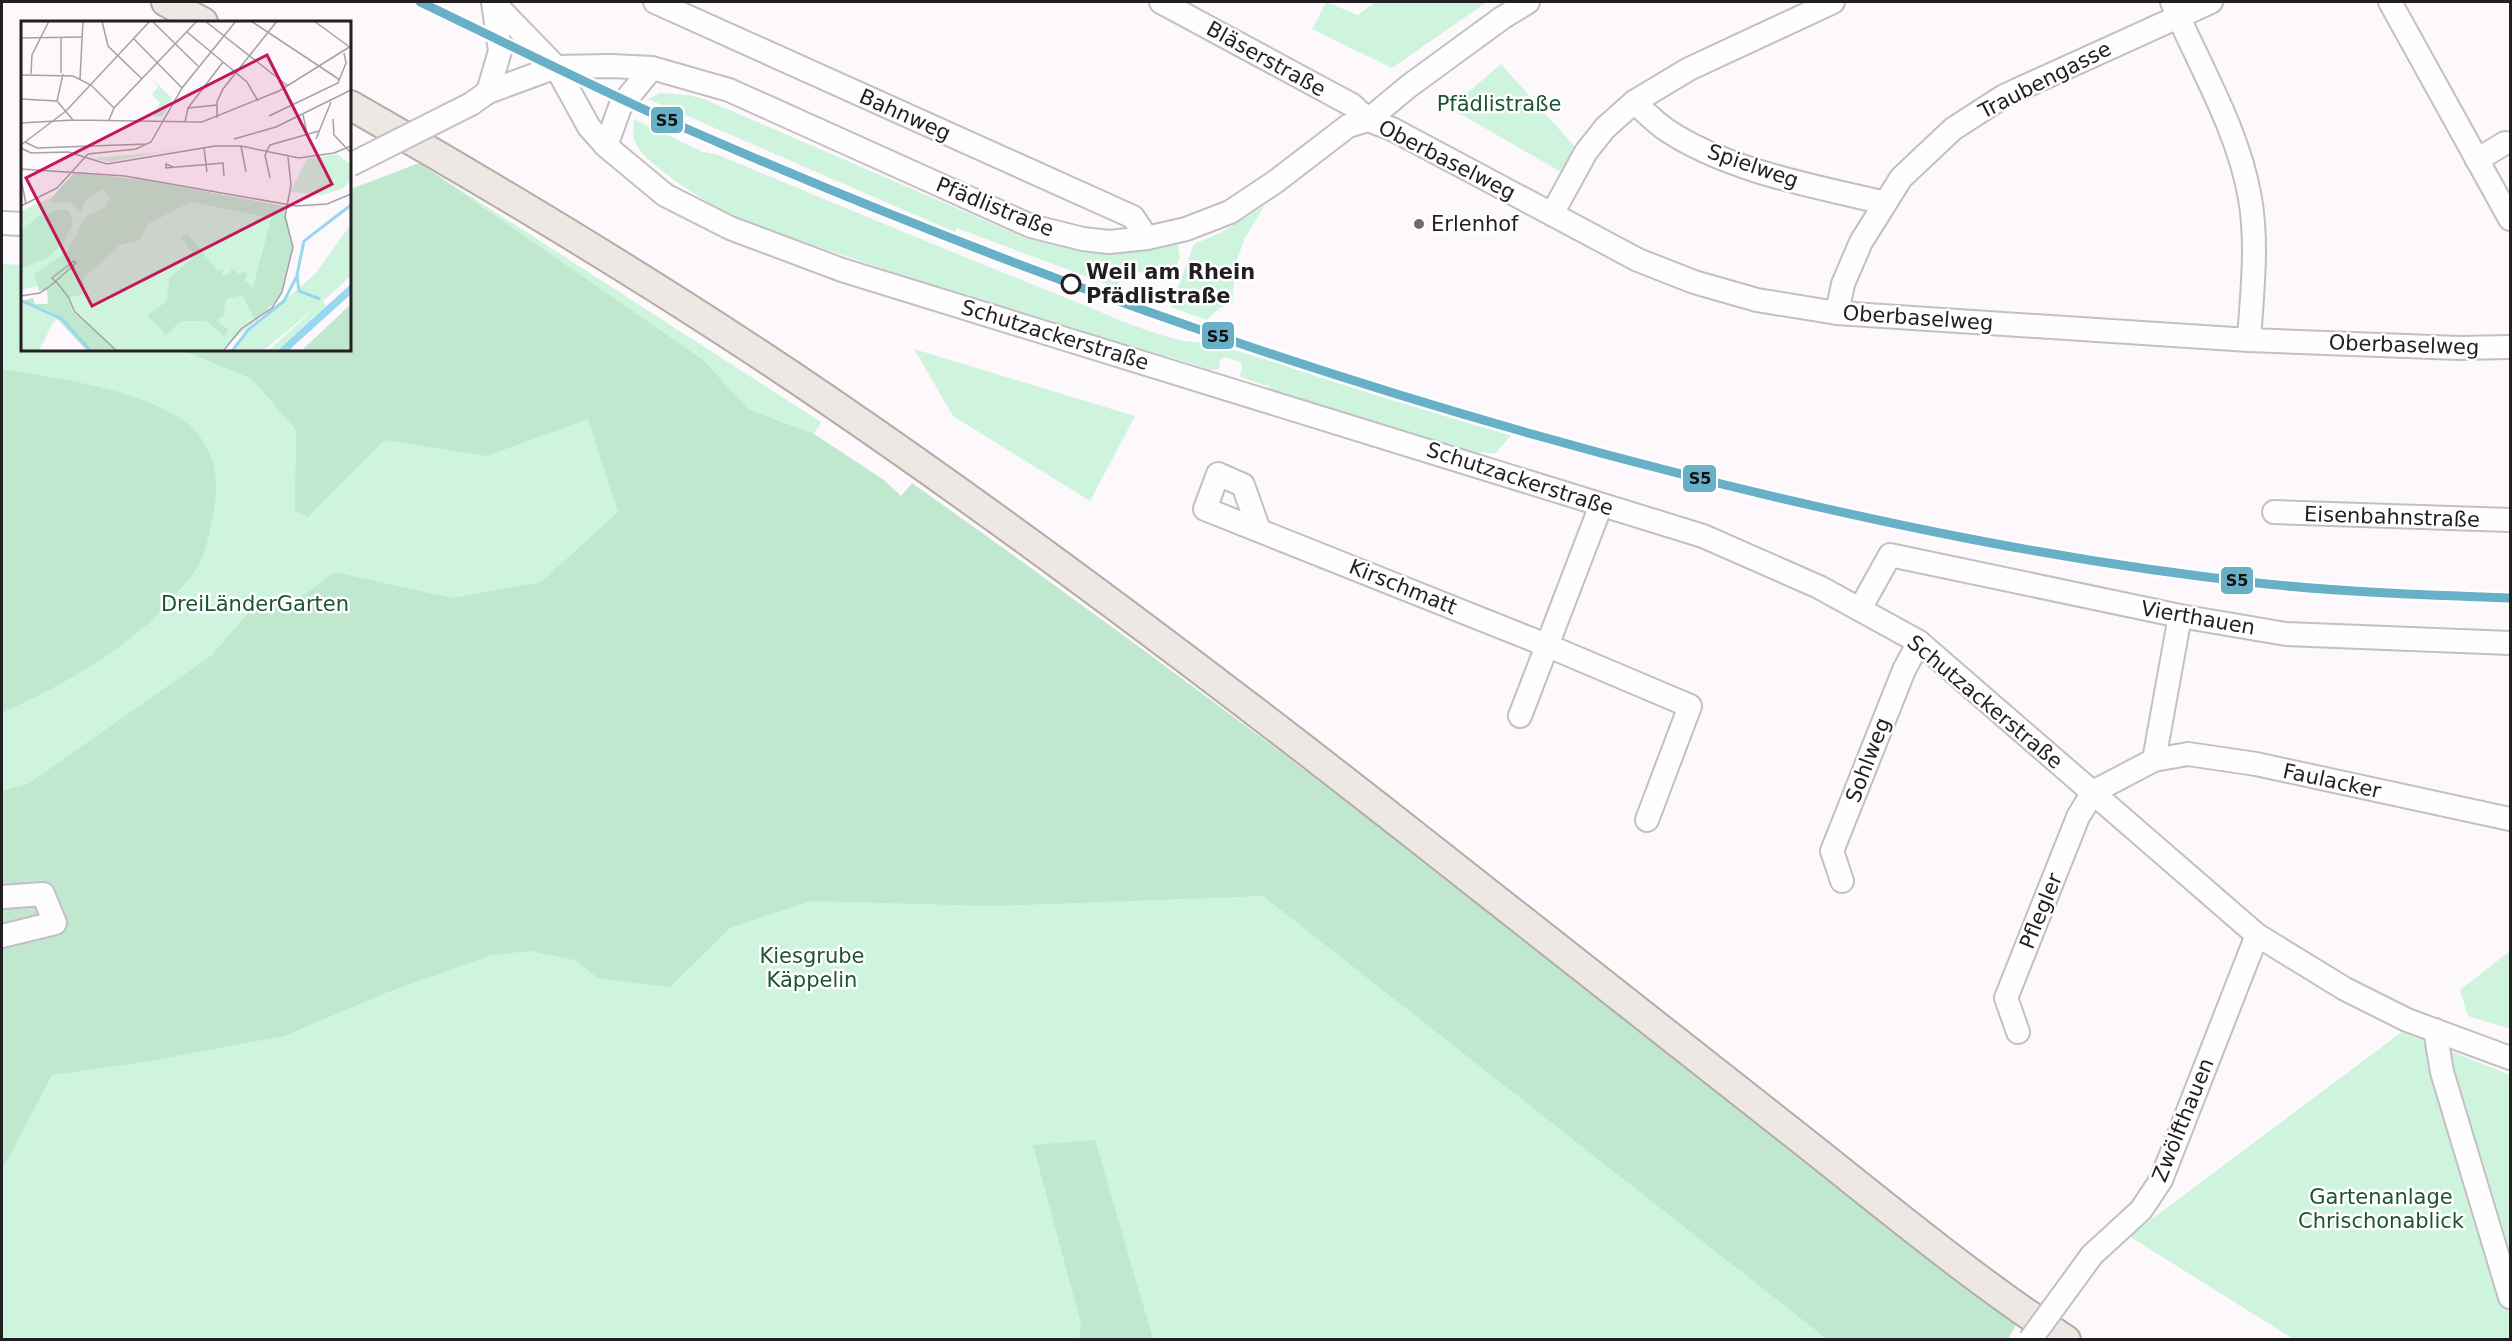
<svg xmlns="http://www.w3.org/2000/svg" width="2512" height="1341" viewBox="0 0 2512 1341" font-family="'DejaVu Sans',sans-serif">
  <rect width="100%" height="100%" fill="#fdf8fc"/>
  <g fill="#cef4dd">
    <path d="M1326 2 1358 15 1375 2H1487L1392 68 1312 29Z"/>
    <path d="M1501 64 1575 147 1561 172 1450 108Z"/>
    <path d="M660 93 688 95 704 99 1028 239 1031 233 1177 242 1180 257 1171 281 1168 282 1128 268 1125 269 1117 288 957 228 955 232 648 99Z"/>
    <path d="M634 119 703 152 716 154C832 203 949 251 1066 298 1101 311 1173 347 1208 342L1512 434 1495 454 1485 452 1477 453 1268 390 1269 384 1266 386 1239 376 1242 369 1241 362 1225 357 1220 360 1219 369 1210 370 1168 356 1165 362C1063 329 961 296 860 261 815 245 766 232 724 211 702 200 649 166 637 146 632 137 633 128 634 119Z"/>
    <path d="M419 163 821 422 814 434 799 524 1898 1339H2V264L22 265V350H350V189Z"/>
    <path d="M1264 206 1244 240 1237 260 1232 303 1220 308 1206 320 1171 307 1194 244 1222 232Z"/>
    <path d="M914 349 1135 416 1090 501 953 416Z"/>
    <path d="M2510 951V1029L2468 1016 2460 990Z"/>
    <path d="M2402 1032 2510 1075V1339H2293L2129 1236Z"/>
  </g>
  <g fill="#c0e8cf">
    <path d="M419 163 703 360 749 410 814 434 884 480 901 496 912 483C1290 750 1653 1037 2018 1321L2008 1339H1827L1263 896 993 906 811 901 730 928 670 987 598 978 574 960 531 951 492 955 388 992 284 1036 138 1063 52 1075 2 1170V791L28 784 212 655 256 604 290 605 335 572 452 598 541 582 618 512 588 419 487 456 385 440 308 517 295 511 296 430 252 379 182 350H350V190Z"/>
    <path d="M2 369C56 378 141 389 185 422 210 441 220 472 215 503 211 525 208 549 197 568 192 577 183 585 177 593 131 649 66 683 2 713Z"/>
    <path d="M1095 1140 1153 1339H1079L1081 1324 1033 1145Z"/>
  </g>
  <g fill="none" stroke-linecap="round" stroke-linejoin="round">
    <g stroke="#c4bfc3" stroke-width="26">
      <g id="minor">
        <path d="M493 2 556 67 589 127 606 146 665 195 730 228 842 270 1703 536 1819 587 1919 642 2257 935 2345 989 2407 1020 2510 1058"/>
        <path d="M655 2 1133 217 1147 238"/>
        <path d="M1161 2 1352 105 1368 120 1392 129 1638 260 1694 282 1757 300 1837 313 2249 340 2459 348 2510 347"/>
        <path d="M2172 2C2199 65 2238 129 2250 198 2258 245 2252 292 2249 340"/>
        <path d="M2390 2 2510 219"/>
        <path d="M488 92 500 51 493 2"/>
        <path d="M1634 102C1644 111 1654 121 1665 129 1727 171 1814 186 1885 203"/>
        <path d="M471 104 488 92 556 67 611 66 652 68 729 90 1031 226 1083 239 1109 242 1147 238 1186 229 1230 212 1275 182 1348 126 1368 120 1409 86 1502 18 1528 2"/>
        <path d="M606 146 620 107 652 68"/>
        <path d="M2477 160 2505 143"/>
        <path d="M1552 214 1586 152 1605 128 1634 102 1689 69 1833 2"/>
        <path d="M2 223 22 224"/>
        <path d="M1837 313 1843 284 1861 242 1901 178 1953 129 2004 96 2211 2"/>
        <path d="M2274 512 2510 520"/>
        <path d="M1259 530 1243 485 1218 474 1205 509 1546 645 1690 706 1647 820"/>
        <path d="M1860 609 1890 555 2180 616 2286 634 2510 643"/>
        <path d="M1520 716 1601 505"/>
        <path d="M2154 760 2180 616"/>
        <path d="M1842 881 1832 851 1904 670 1919 642"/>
        <path d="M2 897 43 894 55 923 2 936"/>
        <path d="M2435 1030 2442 1072 2510 1297"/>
        <path d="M2018 1032 2006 998 2078 817 2093 792 2154 760 2188 754 2256 764 2510 819"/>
        <path d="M2092 1255 2141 1210 2161 1180 2257 935"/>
      </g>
    </g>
    <g stroke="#b4aaa6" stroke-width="32">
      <g id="major">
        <path d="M166 2 203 22"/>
        <path d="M350 105C513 198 674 295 829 401 1031 539 1226 687 1418 838 1547 939 1675 1040 1803 1141 1889 1209 1974 1280 2066 1340"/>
      </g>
    </g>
    <use href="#minor" stroke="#fffeff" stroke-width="22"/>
    <use href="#major" stroke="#ede8e4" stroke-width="28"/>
    <g stroke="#c4bfc3" stroke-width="26" stroke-linecap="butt">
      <g id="minor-bridge">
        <path d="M350 165 471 104"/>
        <path d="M2030 1340 2092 1255"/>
      </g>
    </g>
    <use href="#minor-bridge" stroke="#fffeff" stroke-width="22"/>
    <g stroke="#fff" stroke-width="14">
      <path id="rail-1" d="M420 2C506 43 591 86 678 125 1004 268 1340 388 1685 475 1873 522 2064 562 2257 583 2341 592 2426 595 2510 598"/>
    </g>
    <use href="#rail-1" stroke="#68b0c7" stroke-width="9"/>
  </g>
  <circle fill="#6f6a6e" stroke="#fff" stroke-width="2" cx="1419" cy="224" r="6"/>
  <circle fill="#fff" stroke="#221e22" stroke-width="3" cx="1071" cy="284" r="9"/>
  <g text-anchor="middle" stroke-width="5" stroke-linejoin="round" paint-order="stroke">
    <g font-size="21" fill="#221e22" stroke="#fff">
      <text transform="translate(1266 59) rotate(29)" y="7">Bläserstraße</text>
      <text transform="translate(2045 80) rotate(-27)" y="7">Traubengasse</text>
      <text transform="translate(905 115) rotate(24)" y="7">Bahnweg</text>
      <text transform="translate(1447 160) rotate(27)" y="7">Oberbaselweg</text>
      <text transform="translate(1753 166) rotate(19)" y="7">Spielweg</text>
      <text transform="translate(995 207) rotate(22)" y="7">Pfädlistraße</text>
      <text transform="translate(1918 318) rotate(4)" y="7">Oberbaselweg</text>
      <text transform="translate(1055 335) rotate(17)" y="7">Schutzackerstraße</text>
      <text transform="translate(2404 345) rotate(2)" y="7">Oberbaselweg</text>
      <text transform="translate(1520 479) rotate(18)" y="7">Schutzackerstraße</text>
      <text transform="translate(2392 517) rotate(2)" y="7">Eisenbahnstraße</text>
      <text transform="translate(1403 587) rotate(22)" y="7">Kirschmatt</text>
      <text transform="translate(2198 618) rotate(10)" y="7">Vierthauen</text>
      <text transform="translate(1985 702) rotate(40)" y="7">Schutzackerstraße</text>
      <text transform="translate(1868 760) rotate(-69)" y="7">Sohlweg</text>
      <text transform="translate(2332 781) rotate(12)" y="7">Faulacker</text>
      <text transform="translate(2041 911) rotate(-68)" y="7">Pflegler</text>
      <text transform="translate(2183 1120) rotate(-68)" y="7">Zwölfthauen</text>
    </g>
    <g font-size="21" fill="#1c5335" stroke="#fff">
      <text x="1499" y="111">Pfädlistraße</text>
      <text x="255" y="611">DreiLänderGarten</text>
      <text x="812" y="963">Kiesgrube<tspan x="812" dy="24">Käppelin</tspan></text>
      <text x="2381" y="1204">Gartenanlage<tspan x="2381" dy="24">Chrischonablick</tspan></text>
    </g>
    <g font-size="21" fill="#221e22" stroke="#fff" text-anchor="start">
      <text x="1431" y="231">Erlenhof</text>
    </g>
    <g font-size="21" font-weight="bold" fill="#221e22" stroke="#fff" text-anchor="start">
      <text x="1086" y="279">Weil am Rhein<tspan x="1086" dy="24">Pfädlistraße</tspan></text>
    </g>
  </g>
  <g transform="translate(21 21)">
    <rect width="330" height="330" fill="#fdf8fc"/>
    <path d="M130 57 151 77 142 95 132 96 139 82 131 73 137 66ZM171 125 88 141 72 137 131 132ZM316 133 330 144V159L321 168 301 174 269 171 286 138ZM53 152 104 157 100 180 107 168 253 193 235 300 199 330H96L56 294 47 277 26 263 0 269V190L31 176ZM330 203V255L302 280 305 285 256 330H247L301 281 242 330H213L224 314 294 253ZM0 280 41 298 33 300 18 330H0Z" fill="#cef4dd"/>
    <path d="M53 152 116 158 263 185 272 226 260 275 235 300 221 274 205 278 202 295 195 299 208 309 203 315 185 300H160L145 314 126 294 145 281 149 256 174 235 160 216 166 213 197 250 202 249 200 255 210 253V247L218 253 223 251 226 255 223 259 232 267 250 197 170 181 127 203 118 219 99 224 63 257 62 273 48 277 51 290 96 330H66L30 291 0 280 12 277 14 283H27L26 269 18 270 13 253 46 231 65 195 85 186 89 176 82 168 64 180 60 191 48 181 31 182 30 178ZM41 188 48 190 52 202 43 221 25 238 0 247V210L18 195ZM330 283V330H280Z" fill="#c0e8cf"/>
    <path d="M330 263V273L267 330H256Z" fill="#98d7f0"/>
    <path fill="none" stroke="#98d7f0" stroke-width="3" d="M299 278 278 270 276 254 283 220 330 184M1 280 41 298 70 330M211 330 227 309 263 280 276 255"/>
    <path fill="none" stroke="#a5a1a5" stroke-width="1.5" d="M81 0 87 25 121 58M131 0 177 45M184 0 267 65M230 0 319 59M293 0 330 27M166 11 226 61 237 80M0 17 62 16M113 18 161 67M40 52V16M10 53 11 34 28 0M0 54 52 55 70 64 93 87M59 58 62 0M0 78 36 80 52 99 181 101 258 70 330 25M36 80 42 53M167 87 196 84M282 94 286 112M248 95 317 62 325 42 323 32M196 97V81L202 68 256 0M312 98 313 114 330 132M88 99 93 87 176 0M164 101 167 87 202 41M0 102 52 99M213 118 255 106 330 69M295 118 310 81M4 121 16 127 126 123M0 124 45 90 129 0M220 125 225 151M0 127 10 132 47 131 86 143 194 125H220L278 137 313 132 330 125M183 127 186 151M152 146 145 143V147L202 142 203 155M0 148 104 155 275 185 306 183 330 173M249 157 244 134 249 124 298 110M0 158 5 183M0 185 36 167 67 133 115 128 130 121 161 67 215 0M0 275 19 272 29 265 34 261 35 260 55 242 53 240 31 257 38 264 48 277 53 290 96 330M202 330 220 308 251 287 261 271 272 226 264 196 270 164 267 136"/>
    <path fill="#c2185b" fill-opacity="0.15" stroke="#c2185b" stroke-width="3" d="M246 34 311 163 71 285 5 157Z"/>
    <rect width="330" height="330" fill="none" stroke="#221e22" stroke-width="3"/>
  </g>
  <g stroke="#fff" stroke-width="2">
    <rect x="650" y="106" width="34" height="28" rx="6" fill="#68b0c7"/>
    <rect x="1201" y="321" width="34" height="29" rx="6" fill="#68b0c7"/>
    <rect x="1682" y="464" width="35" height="29" rx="6" fill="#68b0c7"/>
    <rect x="2220" y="566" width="34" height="29" rx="6" fill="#68b0c7"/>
  </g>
  <g font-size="16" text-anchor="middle" font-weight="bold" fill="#111">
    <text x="667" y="126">S5</text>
    <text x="1218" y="342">S5</text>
    <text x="1700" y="484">S5</text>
    <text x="2237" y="586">S5</text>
  </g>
  <rect width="2512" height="1341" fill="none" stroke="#221e22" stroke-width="6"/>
</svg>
